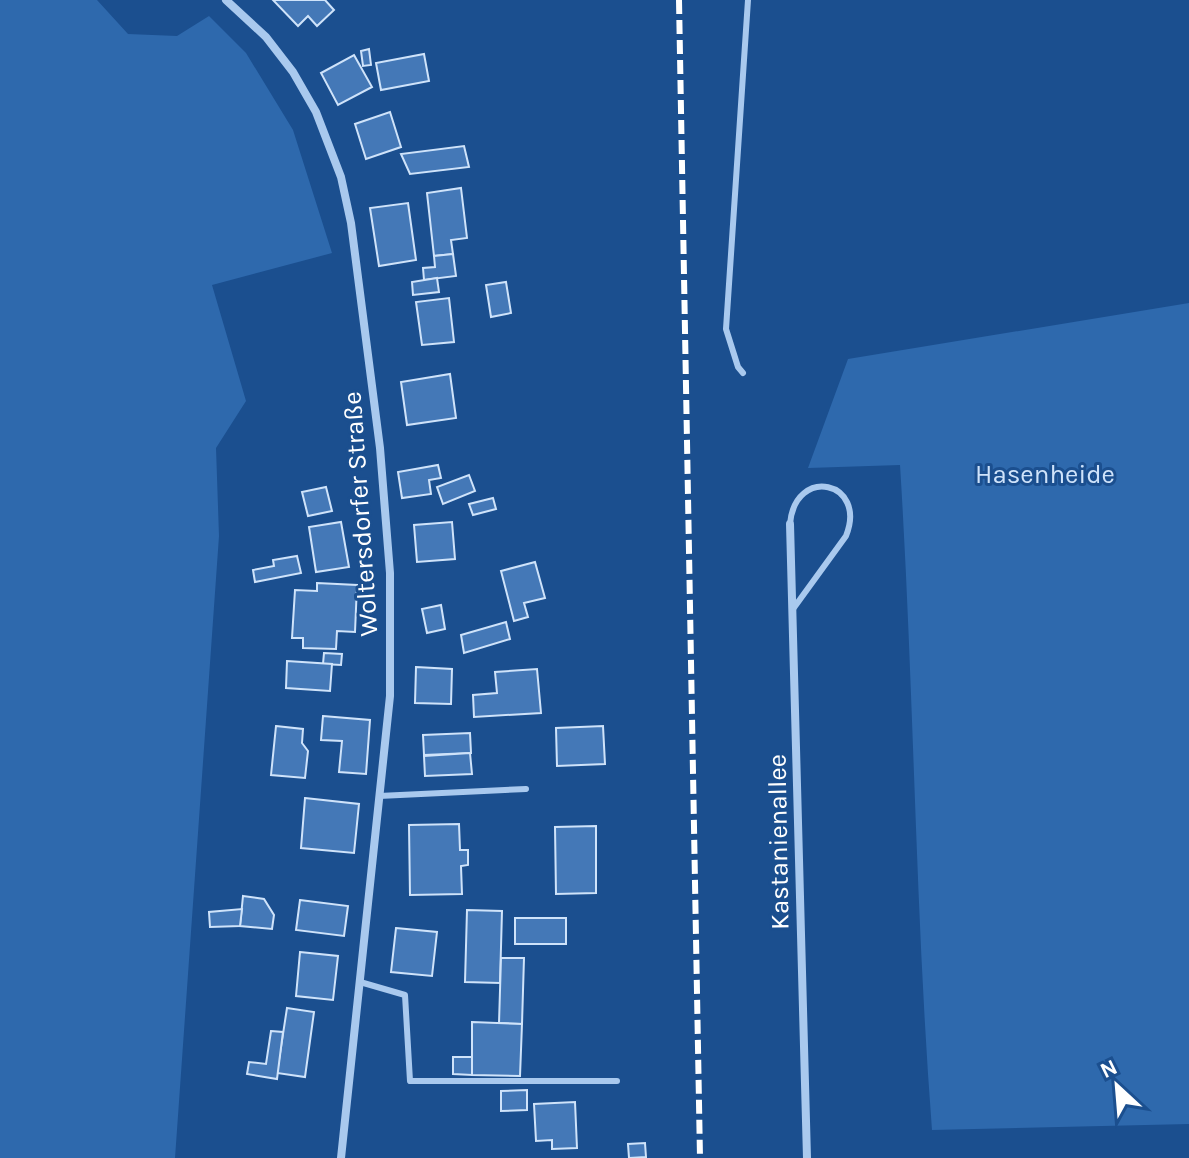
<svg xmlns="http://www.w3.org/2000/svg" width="1189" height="1158" viewBox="0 0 1189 1158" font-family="Karla,sans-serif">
  <rect width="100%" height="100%" fill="#1b4f8f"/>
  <g fill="#2e69ad">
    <path d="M0 0H97L128 34 177 36 209 16 246 53 293 130 332 253 212 285 246 401 216 448 219 536 175 1158H0Z"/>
    <path d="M1189 303V1124L932 1130C915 909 914 687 900 465L808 468 848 359Z"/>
  </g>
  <g fill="#4478b7" stroke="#cfe3fa" stroke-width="2">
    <path d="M273 0H325L334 10 317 26 308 16 298 26Z"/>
    <path d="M369 49 371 65 363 66 361 51Z"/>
    <path d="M424 54 429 81 381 90 376 63Z"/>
    <path d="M354 55 372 87 338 105 321 73Z"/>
    <path d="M390 112 401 147 366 159 355 124Z"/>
    <path d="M464 146 469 167 410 174 401 154Z"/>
    <path d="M461 188 467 238 451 240 453 254 434 256 427 193Z"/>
    <path d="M408 203 416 260 379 266 370 208Z"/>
    <path d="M453 254 456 276 424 280 423 268 435 267 434 256Z"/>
    <path d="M437 278 439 292 413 295 412 282Z"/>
    <path d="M506 282 511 313 491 317 486 285Z"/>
    <path d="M449 298 454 342 422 345 416 302Z"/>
    <path d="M450 374 456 418 407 425 401 382Z"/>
    <path d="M438 465 441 478 429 480 431 494 402 498 398 472Z"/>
    <path d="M469 475 475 491 443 504 437 487Z"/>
    <path d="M326 487 332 511 308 516 302 492Z"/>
    <path d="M493 498 496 509 473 515 469 504Z"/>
    <path d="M341 522 349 567 316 572 309 527Z"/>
    <path d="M452 522 455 559 417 562 414 525Z"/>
    <path d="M297 556 301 573 255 582 253 570 274 566 273 560Z"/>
    <path d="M535 562 545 598 524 603 528 617 514 621 501 571Z"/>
    <path d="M317 583 357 585 355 632 337 631 336 649 303 648V638H292L295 590 317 591Z"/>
    <path d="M441 605 445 629 427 633 422 609Z"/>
    <path d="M506 622 510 639 464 653 461 635Z"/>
    <path d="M324 653 342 654 341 665 323 664Z"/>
    <path d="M287 661 332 664 330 691 286 688Z"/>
    <path d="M416 667 452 669 451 704 415 703Z"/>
    <path d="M537 669 541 713 474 717 473 695 497 693 495 672Z"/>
    <path d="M323 716 370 720 366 774 339 772 342 741 321 740Z"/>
    <path d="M276 726 303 729 302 743 308 751 305 778 271 775Z"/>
    <path d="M603 726 605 764 557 766 556 728Z"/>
    <path d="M470 733 471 753 424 755 423 735Z"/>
    <path d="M470 753 472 774 425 776 424 756Z"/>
    <path d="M305 798 359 804 354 853 301 848Z"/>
    <path d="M459 824 460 850H468V865L461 866 462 894 410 895 409 825Z"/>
    <path d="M596 826V893L556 894 555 827Z"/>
    <path d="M243 896 264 899 274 915 272 929 240 926Z"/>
    <path d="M300 900 348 906 344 936 296 930Z"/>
    <path d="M242 909 240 926 210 927 209 912Z"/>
    <path d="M467 910 502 911 500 983 465 982Z"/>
    <rect x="515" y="918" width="51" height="26"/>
    <path d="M396 928 437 932 432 976 391 972Z"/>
    <path d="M300 952 338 956 333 1000 296 996Z"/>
    <path d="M501 958H524L522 1024 499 1023Z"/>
    <path d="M287 1008 314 1012 305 1077 277 1073Z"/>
    <path d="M472 1022 522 1024 520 1076 472 1075Z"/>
    <path d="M271 1031 283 1032 277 1079 247 1074 249 1062 266 1064Z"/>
    <path d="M453 1057H472V1075L453 1074Z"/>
    <path d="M527 1090V1110L501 1111V1091Z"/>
    <path d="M575 1102 577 1148 552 1149V1140L536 1141 534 1104Z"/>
    <path d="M645 1143 646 1157 629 1158 628 1144Z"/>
  </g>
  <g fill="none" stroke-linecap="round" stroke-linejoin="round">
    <g stroke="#a9c9ee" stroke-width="6">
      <path d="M743 373 738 367 726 329 748 0"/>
      <path d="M790 524C795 465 868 481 846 536L793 609"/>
      <path d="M379 796 526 789"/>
      <path d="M360 982 405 995 410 1081H617"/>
    </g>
    <g stroke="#a9c9ee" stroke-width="8">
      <path d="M226 0 266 37 293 72 316 112 341 177 351 223 380 448 390 573V696L341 1158"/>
      <path d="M790 524 807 1158"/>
    </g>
    <path stroke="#fff" stroke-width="6" stroke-dasharray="14 6" stroke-linecap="butt" d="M679 0 700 1158"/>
  </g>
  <g text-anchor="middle" stroke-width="6" stroke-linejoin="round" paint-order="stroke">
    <g font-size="26" fill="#cfe3fa" stroke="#1b4f8f">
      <text x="1045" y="483">Hasenheide</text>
    </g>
    <g font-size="26" fill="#fff" stroke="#1b4f8f">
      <text transform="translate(360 514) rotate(-94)" y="9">Woltersdorfer Straße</text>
      <text transform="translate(778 842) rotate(-91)" y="9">Kastanienallee</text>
    </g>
  </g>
  <g transform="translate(1117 1086) rotate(334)" stroke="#1b4f8f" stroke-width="6" paint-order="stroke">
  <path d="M0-6L14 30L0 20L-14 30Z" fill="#ffffff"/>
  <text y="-12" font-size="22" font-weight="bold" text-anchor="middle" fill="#ffffff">N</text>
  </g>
</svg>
